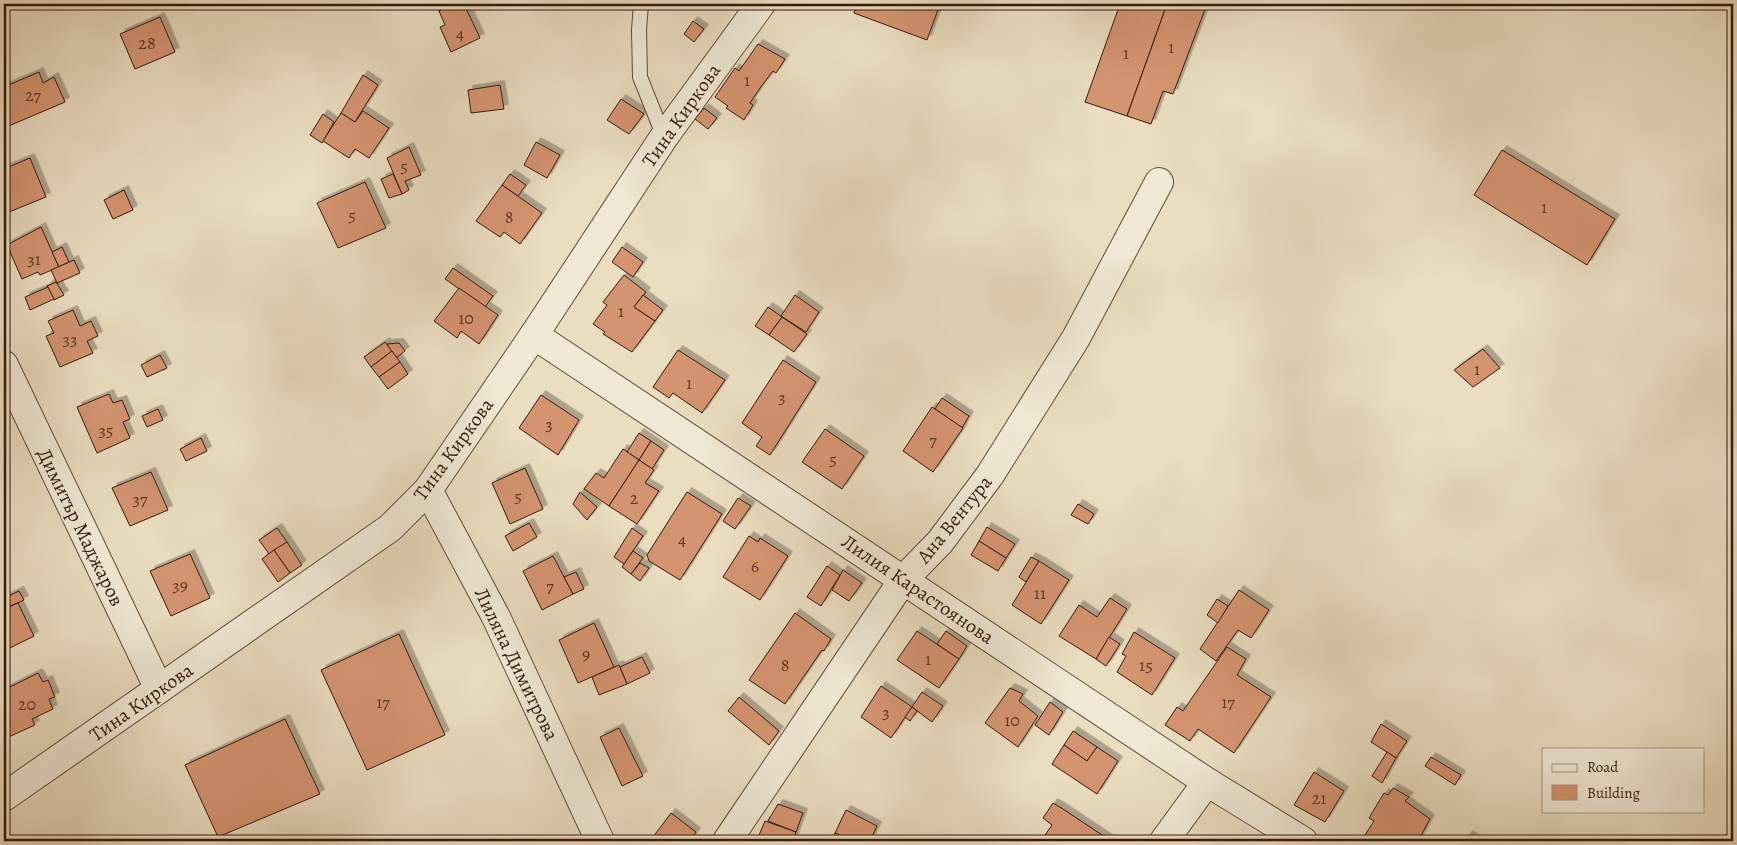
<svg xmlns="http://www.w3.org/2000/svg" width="1737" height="845" viewBox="0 0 1737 845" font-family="Alegreya,serif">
  <defs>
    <filter id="shadow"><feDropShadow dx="4.5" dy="-4.5" stdDeviation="0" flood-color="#0004"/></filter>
  </defs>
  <rect width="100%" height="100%" fill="#eaddc0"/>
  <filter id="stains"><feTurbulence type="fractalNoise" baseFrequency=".004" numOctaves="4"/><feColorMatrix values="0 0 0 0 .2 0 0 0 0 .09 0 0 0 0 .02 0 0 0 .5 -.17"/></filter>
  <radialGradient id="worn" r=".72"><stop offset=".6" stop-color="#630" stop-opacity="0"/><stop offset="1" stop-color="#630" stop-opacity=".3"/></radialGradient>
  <g fill="#d49470" stroke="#351a0a" filter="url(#shadow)">
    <path d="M435 4H454L439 11Z"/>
    <path d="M454 4H464L480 38 451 52 440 27 445 25 439 11Z"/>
    <path d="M857 4H940L927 40 854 13Z"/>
    <path d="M1120 4H1167L1127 116 1085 102Z"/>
    <path d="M1167 4H1207L1173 94 1163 91 1151 124 1127 116Z"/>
    <path d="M160 17 175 52 135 69 120 34Z"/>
    <path d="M693 21 704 29 694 42 684 34Z"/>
    <path d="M758 44 785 59 776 73 773 71 760 88 750 103 753 105 744 120 726 108 728 106 715 97 735 68 739 71Z"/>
    <path d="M39 72 43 83 54 77 65 102 4 128V87Z"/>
    <path d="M363 75 378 85 355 122 341 113Z"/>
    <path d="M500 85 504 109 471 113 468 90Z"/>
    <path d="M621 99 644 114 629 134 607 120Z"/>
    <path d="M704 108 717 118 708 129 695 119Z"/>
    <path d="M363 111 389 128 369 158 355 149 349 158 323 141 341 113 355 122Z"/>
    <path d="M323 114 334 122 322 143 310 135Z"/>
    <path d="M536 142 560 155 547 178 524 165Z"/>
    <path d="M409 147 421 175 405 181 409 190 402 194 387 158Z"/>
    <path d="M1502 150 1615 219 1587 265 1474 195Z"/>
    <path d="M30 158 46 197 4 214V169Z"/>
    <path d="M393 174 402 194 389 198 381 179Z"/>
    <path d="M510 174 526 185 518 196 502 185Z"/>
    <path d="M365 182 386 228 338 248 317 203Z"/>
    <path d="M502 185 542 213 520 244 504 232 500 237 476 221Z"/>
    <path d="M124 190 133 210 113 219 104 200Z"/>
    <path d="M41 227 59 267 40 275 38 272 22 279 7 245Z"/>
    <path d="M62 247 69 262 59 267 52 252Z"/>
    <path d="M622 247 643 262 633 277 612 262Z"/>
    <path d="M74 260 80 273 57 283 51 270Z"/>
    <path d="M453 268 493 296 485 307 445 279Z"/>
    <path d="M624 275 646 292 634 307 655 321 632 352 603 334 605 332 593 324 607 305 603 302Z"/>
    <path d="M56 282 64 295 54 300 47 286Z"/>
    <path d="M48 287 54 299 30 310 25 297Z"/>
    <path d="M459 288 498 315 479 344 461 331 457 338 434 321Z"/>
    <path d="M643 295 663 310 655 321 634 307Z"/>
    <path d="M795 295 819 312 806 332 781 316Z"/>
    <path d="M768 307 782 317 769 335 755 326Z"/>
    <path d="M73 310 80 326 91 321 98 336 87 341 93 353 60 367 46 336 54 333 48 321Z"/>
    <path d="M782 317 807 334 794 352 769 335Z"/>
    <path d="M385 342 392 351 371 367 364 357Z"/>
    <path d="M399 343 405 351 396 358 387 344Z"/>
    <path d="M1483 349 1500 368 1473 387 1454 370Z"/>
    <path d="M678 350 725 380 702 413 673 393 669 398 653 387Z"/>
    <path d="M392 351 400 362 379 377 371 367Z"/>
    <path d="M160 355 167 368 147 377 141 365Z"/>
    <path d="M783 360 816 382 770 455 756 446 762 437 742 423Z"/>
    <path d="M400 362 408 374 388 389 379 377Z"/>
    <path d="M109 394 113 403 122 400 130 419 123 422 130 438 97 453 77 407Z"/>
    <path d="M541 395 579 420 558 455 519 428Z"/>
    <path d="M942 398 969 416 962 428 935 409Z"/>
    <path d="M932 407 963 428 933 472 903 451Z"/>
    <path d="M158 409 163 420 147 427 142 416Z"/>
    <path d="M825 429 864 456 842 489 802 462Z"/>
    <path d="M639 433 651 441 639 460 627 452Z"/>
    <path d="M201 438 207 451 186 461 180 449Z"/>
    <path d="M651 441 664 450 652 469 639 460Z"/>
    <path d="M623 449 639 460 609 506 584 489 596 473 604 478Z"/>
    <path d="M639 460 654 470 645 483 659 491 637 524 609 506Z"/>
    <path d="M525 468 543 509 510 524 492 483Z"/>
    <path d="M151 472 168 510 130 526 112 488Z"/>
    <path d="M580 492 597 507 587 520 573 504Z"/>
    <path d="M687 492 722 514 680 580 649 561 647 555Z"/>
    <path d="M738 498 751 506 735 529 723 521Z"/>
    <path d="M1078 504 1094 514 1088 524 1071 515Z"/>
    <path d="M529 523 537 537 513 551 505 536Z"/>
    <path d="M987 527 1015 544 1006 558 979 541Z"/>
    <path d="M277 528 287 542 269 554 259 540Z"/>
    <path d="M632 528 643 536 624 564 614 557Z"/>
    <path d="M749 536 758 542 760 538 788 556 760 600 723 577Z"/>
    <path d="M979 541 1006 558 998 571 971 555Z"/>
    <path d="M287 542 302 565 290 573 274 550Z"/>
    <path d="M274 550 290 573 278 582 262 559Z"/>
    <path d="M633 551 643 558 631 574 622 567Z"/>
    <path d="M190 554 210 598 171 616 150 571Z"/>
    <path d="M553 556 573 594 542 610 523 571Z"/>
    <path d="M1031 557 1039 561 1026 582 1019 577Z"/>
    <path d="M1039 561 1069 580 1041 624 1012 605Z"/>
    <path d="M640 563 649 568 640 581 631 574Z"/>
    <path d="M827 566 840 575 821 606 807 597Z"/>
    <path d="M843 570 862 583 849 601 832 590Z"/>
    <path d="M576 572 584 589 573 594 564 577Z"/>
    <path d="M1239 590 1269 610 1251 638 1238 630 1216 661 1200 649Z"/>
    <path d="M19 591 24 600 4 609V598Z"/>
    <path d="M1110 598 1127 609 1096 659 1059 636 1079 605 1097 617Z"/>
    <path d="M1217 599 1228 606 1218 623 1207 615Z"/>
    <path d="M18 603 34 636 4 651V609Z"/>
    <path d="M795 613 831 639 824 651 822 650 785 704 749 680Z"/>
    <path d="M594 623 614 667 578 683 559 640Z"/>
    <path d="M917 631 959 659 939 688 897 660Z"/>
    <path d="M946 631 967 646 959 659 937 644Z"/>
    <path d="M1134 632 1175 658 1152 695 1117 672 1126 656 1122 654Z"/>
    <path d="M399 634 445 735 367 770 321 670Z"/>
    <path d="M1109 637 1120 644 1106 666 1096 659Z"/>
    <path d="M1227 647 1246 659 1237 675 1271 697 1234 753 1198 729 1190 741 1165 725 1177 707 1183 711Z"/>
    <path d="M642 657 650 673 627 684 620 667Z"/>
    <path d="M619 665 627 684 599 695 592 677Z"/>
    <path d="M38 673 43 682 48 680 55 697 49 699 53 709 32 719 35 725 4 739V690Z"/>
    <path d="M881 686 912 707 891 738 861 717Z"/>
    <path d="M1010 688 1023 694 1019 701 1038 716 1018 747 985 723Z"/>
    <path d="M922 692 943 706 932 722 912 707Z"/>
    <path d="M739 697 779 731 769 745 728 711Z"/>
    <path d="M1050 702 1063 712 1049 735 1035 725Z"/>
    <path d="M912 707 917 711 910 721 905 717Z"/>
    <path d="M285 719 320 794 218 837 185 765Z"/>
    <path d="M1381 724 1407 741 1396 758 1371 742Z"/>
    <path d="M619 728 643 776 622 786 600 737Z"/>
    <path d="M1073 731 1097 747 1087 761 1064 745Z"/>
    <path d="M1064 745 1087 761 1097 747 1118 761 1097 794 1052 764Z"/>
    <path d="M1387 752 1396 758 1382 783 1372 776Z"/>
    <path d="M1431 757 1461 775 1455 785 1425 766Z"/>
    <path d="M1314 772 1344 791 1325 822 1294 805Z"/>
    <path d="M1393 788 1409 797 1405 801 1430 819 1418 841H1361L1374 821 1369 818 1384 793 1388 795Z"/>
    <path d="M1053 803 1063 809 1111 841H1041L1052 825 1043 818Z"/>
    <path d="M778 804 803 813 796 832 768 821Z"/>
    <path d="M846 810 877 826 870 841H852L835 833Z"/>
    <path d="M671 813 696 832 690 841H650Z"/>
    <path d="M765 821 796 832 793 841 757 840Z"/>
    <path d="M835 833 852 841H830Z"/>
    <path d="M1468 835 1478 841H1464Z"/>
  </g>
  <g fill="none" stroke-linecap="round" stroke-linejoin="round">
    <g stroke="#624b38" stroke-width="16">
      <path id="service" d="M641 4 639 30 640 77 664 137"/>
    </g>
    <g stroke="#624b38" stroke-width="30">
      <g id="minor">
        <path d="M534 335 1207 782 1303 841"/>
        <path d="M4 365 159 689"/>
        <path d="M428 490 496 617 600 841"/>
        <path d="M4 797 390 528 428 490 534 335 664 137 761 4"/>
        <path d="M727 841 903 580 940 542 990 475 1076 338 1159 182"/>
        <path d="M1164 841 1207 782"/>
      </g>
    </g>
    <use href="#service" stroke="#f1e9d6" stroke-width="14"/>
    <use href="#minor" stroke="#f1e9d6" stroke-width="28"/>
  </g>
  <g text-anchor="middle" stroke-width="4" stroke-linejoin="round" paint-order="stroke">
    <g font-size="18" fill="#5d3824">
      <text x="460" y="39">4</text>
      <text x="147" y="49">28</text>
      <text x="1171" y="53">1</text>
      <text x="1126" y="59">1</text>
      <text x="747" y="86">1</text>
      <text x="33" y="101">27</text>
      <text x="404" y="172">5</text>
      <text x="1544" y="213">1</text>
      <text x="352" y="221">5</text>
      <text x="509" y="223">8</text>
      <text x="34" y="265">31</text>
      <text x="621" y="317">1</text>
      <text x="466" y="324">10</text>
      <text x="70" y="345">33</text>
      <text x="1477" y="375">1</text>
      <text x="689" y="389">1</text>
      <text x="782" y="403">3</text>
      <text x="549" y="430">3</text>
      <text x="106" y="436">35</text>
      <text x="933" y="446">7</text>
      <text x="833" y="465">5</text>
      <text x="518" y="502">5</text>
      <text x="634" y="504">2</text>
      <text x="140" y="505">37</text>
      <text x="682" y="545">4</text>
      <text x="755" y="572">6</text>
      <text x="180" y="591">39</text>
      <text x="550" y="592">7</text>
      <text x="1040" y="599">11</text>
      <text x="586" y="660">9</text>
      <text x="928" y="665">1</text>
      <text x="785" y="671">8</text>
      <text x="1146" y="671">15</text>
      <text x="383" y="708">17</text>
      <text x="1228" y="708">17</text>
      <text x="27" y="710">20</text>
      <text x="886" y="718">3</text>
      <text x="1012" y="726">10</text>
      <text x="1319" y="804">21</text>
    </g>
    <g font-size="20" fill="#351a0a" stroke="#f1e9d6">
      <text transform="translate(681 115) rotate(-55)" y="7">Тина Киркова</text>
      <text transform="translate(453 449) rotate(-54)" y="7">Тина Киркова</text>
      <text transform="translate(954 519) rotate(-51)" y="7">Ана Вентура</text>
      <text transform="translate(81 527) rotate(64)" y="7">Димитър Маджаров</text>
      <text transform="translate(918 589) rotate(34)" y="7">Лилия Карастоянова</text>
      <text transform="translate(517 664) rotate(64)" y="7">Лиляна Димитрова</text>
      <text transform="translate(141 702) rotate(-35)" y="7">Тина Киркова</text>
    </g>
  </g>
  <rect width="1737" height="845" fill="none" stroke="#eaddc0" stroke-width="20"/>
  <rect x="5" y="5" width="1727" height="835" fill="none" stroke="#351a0a" stroke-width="2.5"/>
  <rect x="10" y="10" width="1717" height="825" fill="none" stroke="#351a0a"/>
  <rect x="1542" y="748" width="162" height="65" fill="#f1e9d6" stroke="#a69684"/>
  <rect x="1552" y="764" width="25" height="8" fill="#f1e9d6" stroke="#a69684"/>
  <text x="1587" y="772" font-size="15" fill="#351a0a">Road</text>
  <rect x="1552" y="785" width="25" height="15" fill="#d49470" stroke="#a69684"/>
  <text x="1587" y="798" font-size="15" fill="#351a0a">Building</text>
  <rect width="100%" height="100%" filter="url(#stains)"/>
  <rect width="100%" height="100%" fill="url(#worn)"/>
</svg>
